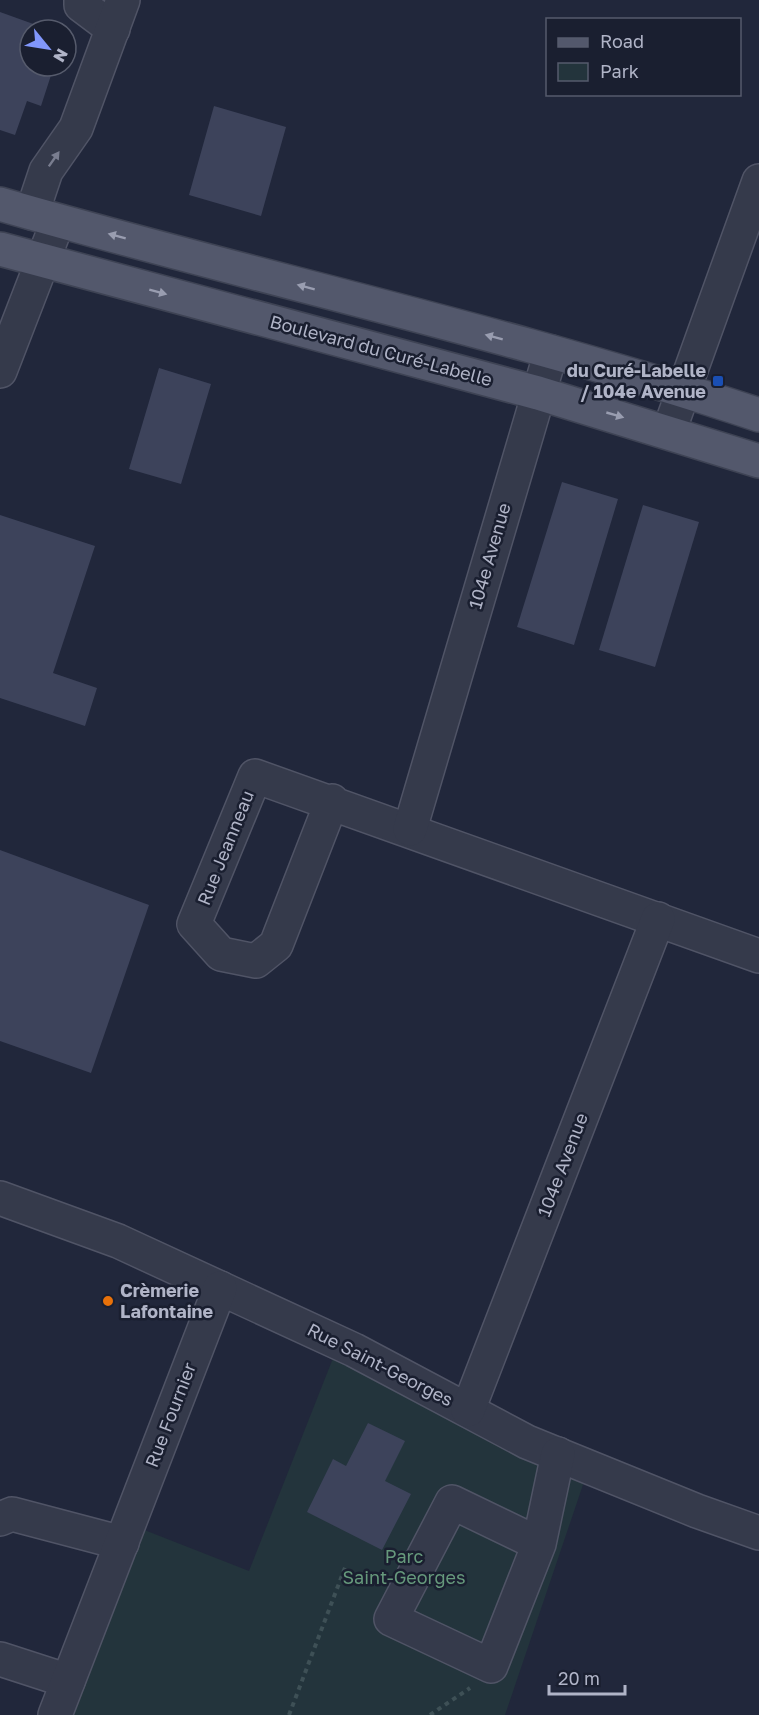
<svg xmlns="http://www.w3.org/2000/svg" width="759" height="1715" viewBox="0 0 759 1715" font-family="'Golos Text',sans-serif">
  <rect width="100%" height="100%" fill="#21273b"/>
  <path fill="#23343c" d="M339 1343 589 1467 505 1715H55L129 1524 249 1571Z"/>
  <g fill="#3d435b">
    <path d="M0 12 50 30H30V66H54L41 106 27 101 15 135 0 130Z"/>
    <path d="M214 106 286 127 261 216 189 195Z"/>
    <path d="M159 368 211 384 181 484 129 469Z"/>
    <path d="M562 482 618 499 574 645 517 627Z"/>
    <path d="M643 505 699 522 655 667 599 650Z"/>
    <path d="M0 515 95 546 53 673 97 688 85 726 0 698Z"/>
    <path d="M0 850 149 905 91 1073 0 1041Z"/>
    <path d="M368 1423 405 1441 385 1481 411 1494 382 1550 307 1512 333 1459 346 1466Z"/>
  </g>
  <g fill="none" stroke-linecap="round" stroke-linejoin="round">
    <g stroke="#505466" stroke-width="36">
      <g id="minor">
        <path d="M81 0V5L113 29"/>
        <path d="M32 213 46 171 76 128 123 0"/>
        <path d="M0 371 58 221"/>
        <path d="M669 431 759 181"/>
        <path d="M332 801 276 945 256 961 221 954 194 924 255 776 759 956"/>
        <path d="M410 829 551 352"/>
        <path d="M0 1198 118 1241 354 1350 527 1442 697 1511 759 1533"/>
        <path d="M468 1410 658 919"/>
        <path d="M0 1519 12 1514 122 1543"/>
        <path d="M539 1544 452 1502 391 1619 491 1666 539 1544 558 1454"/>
        <path d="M0 1659 68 1681"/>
        <path d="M55 1715 220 1288"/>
      </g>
    </g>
    <g stroke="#3e4354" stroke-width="36">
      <g id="major">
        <path d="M0 204C252 277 510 332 759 415"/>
        <path d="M0 249 538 393 759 461"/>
      </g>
    </g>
    <g stroke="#3e5056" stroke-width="4" stroke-dasharray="4.5 4.5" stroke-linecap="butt">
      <path d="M289 1715 346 1565"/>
      <path d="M430 1715 470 1688"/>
    </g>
    <use href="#minor" stroke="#353a4b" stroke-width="33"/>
    <use href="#major" stroke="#53586c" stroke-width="33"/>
  </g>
  <defs><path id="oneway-solid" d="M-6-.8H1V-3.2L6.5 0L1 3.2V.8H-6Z" transform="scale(1.5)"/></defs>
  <use fill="#797d8f" href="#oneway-solid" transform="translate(54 159) rotate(-55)"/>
  <g fill="#999db0">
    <use href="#oneway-solid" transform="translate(117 236) rotate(-165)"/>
    <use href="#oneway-solid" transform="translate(306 287) rotate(-165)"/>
    <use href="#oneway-solid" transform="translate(158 292) rotate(15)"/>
    <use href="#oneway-solid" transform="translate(494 337) rotate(-165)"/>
    <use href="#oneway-solid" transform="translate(615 415) rotate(16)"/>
  </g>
  <rect fill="#1a4fb4" stroke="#1a1f30" stroke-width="2" x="712" y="375" width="12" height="12" rx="3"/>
  <circle fill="#e8710a" stroke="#1a1f30" stroke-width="2" cx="108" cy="1301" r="6"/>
  <g text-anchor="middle" stroke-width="5" stroke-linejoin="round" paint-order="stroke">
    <g font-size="18" fill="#b0b4c7" stroke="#1a1f30">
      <text transform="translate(381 351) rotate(15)" y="6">Boulevard du Curé-Labelle</text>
      <text transform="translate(490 556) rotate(-74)" y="6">104e Avenue</text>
      <text transform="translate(226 848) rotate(-68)" y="6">Rue Jeanneau</text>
      <text transform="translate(563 1165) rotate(-69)" y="6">104e Avenue</text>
      <text transform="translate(380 1365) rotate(27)" y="6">Rue Saint-Georges</text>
      <text transform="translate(171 1415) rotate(-69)" y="6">Rue Fournier</text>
    </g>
    <g font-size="18" font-weight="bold" fill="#b0b4c7" stroke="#1a1f30" text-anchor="end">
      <text x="706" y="377">du Curé-Labelle<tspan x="706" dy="21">/ 104e Avenue</tspan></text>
      <text x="120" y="1297" text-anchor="start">Crèmerie<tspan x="120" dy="21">Lafontaine</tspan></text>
    </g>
    <g font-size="18" fill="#66997c" stroke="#1a1f30">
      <text x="404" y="1563">Parc<tspan x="404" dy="21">Saint-Georges</tspan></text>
    </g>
  </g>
  <rect x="546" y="18" width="195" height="78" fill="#1a1f30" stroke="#565b6c" stroke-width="1.5"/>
  <rect x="558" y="38" width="30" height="9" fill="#53586c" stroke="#565b6c" stroke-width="1.5"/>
  <text x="600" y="48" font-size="18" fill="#b0b4c7">Road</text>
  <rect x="558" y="63" width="30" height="18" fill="#23343c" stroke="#565b6c" stroke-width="1.5"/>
  <text x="600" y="78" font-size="18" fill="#b0b4c7">Park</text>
  <g transform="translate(48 48) rotate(120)"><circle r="28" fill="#1a1f30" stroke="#565b6c" stroke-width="1.5"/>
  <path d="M0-4.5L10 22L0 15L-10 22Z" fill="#8197fc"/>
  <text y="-9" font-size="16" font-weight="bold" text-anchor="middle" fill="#b0b4c7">N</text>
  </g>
  <path d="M549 1685v9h76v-9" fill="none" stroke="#b0b4c7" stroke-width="3"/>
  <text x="558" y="1685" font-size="18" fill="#b0b4c7" stroke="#1a1f30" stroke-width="4.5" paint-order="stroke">20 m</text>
</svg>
